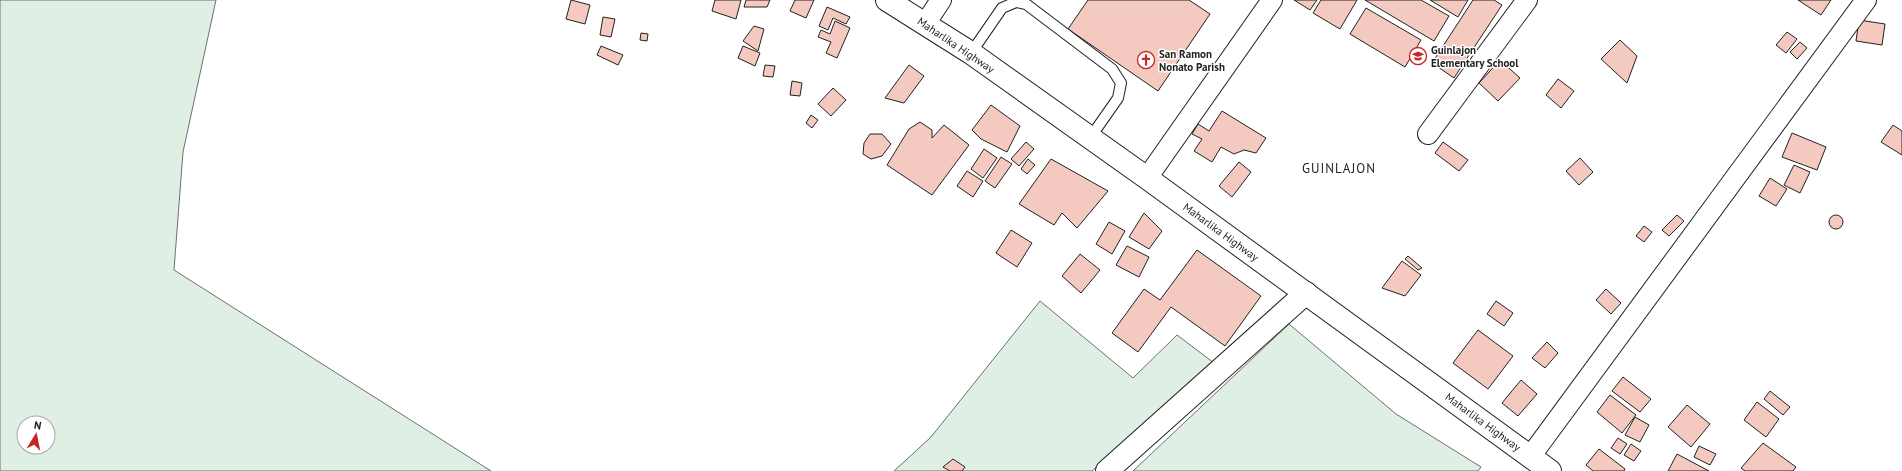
<svg xmlns="http://www.w3.org/2000/svg" width="1902" height="471" viewBox="0 0 1902 471" font-family="'PT Sans',sans-serif">
  <rect width="100%" height="100%" fill="#fff"/>
  <g fill="#e0efe3" stroke="#6f6f6f" fill-rule="evenodd">
    <path d="M0 0H216L183 152 174 270 491 471H0ZM24 423H48V447H24Z"/>
    <path d="M1040 301 1133 378 1177 335 1214 363 1092 471H894L931 437Z"/>
    <path d="M1289 324 1396 414 1481 467 1478 471H1133Z"/>
  </g>
  <g fill="#f3c9c0" stroke="#222">
    <path d="M571 0 590 5 585 24 566 19Z"/>
    <path d="M715 0H741L736 19 712 11Z"/>
    <path d="M746 0H770L767 7H744Z"/>
    <path d="M795 0H814L806 18 790 11Z"/>
    <path d="M1088 0H1189L1210 14 1158 91 1068 29Z"/>
    <path d="M1294 0H1317L1310 10Z"/>
    <path d="M1321 0H1357L1340 29 1313 13Z"/>
    <path d="M1365 0H1421L1449 16 1434 41Z"/>
    <path d="M1430 0H1468L1458 17Z"/>
    <path d="M1473 0H1494L1502 5 1454 78 1432 63Z"/>
    <path d="M1798 0H1831L1821 15Z"/>
    <path d="M827 7 850 17 846 24 833 18 828 30 819 26Z"/>
    <path d="M1366 8 1421 40 1405 67 1350 34Z"/>
    <path d="M603 17 615 19 611 37 600 35Z"/>
    <path d="M1859 20 1885 24 1882 45 1856 41Z"/>
    <path d="M835 21 850 28 837 58 826 53 831 42 818 37 821 30 830 34Z"/>
    <path d="M754 26 764 29 758 51 743 41Z"/>
    <path d="M1787 32 1797 39 1786 53 1776 45Z"/>
    <path d="M641 33 648 34 647 41 640 40Z"/>
    <path d="M1620 40 1637 56 1627 83 1601 59Z"/>
    <path d="M1800 42 1807 48 1797 59 1790 52Z"/>
    <path d="M601 46 623 55 618 65 597 55Z"/>
    <path d="M743 46 760 53 755 66 738 58Z"/>
    <path d="M1500 60 1520 78 1498 101 1479 83Z"/>
    <path d="M765 65 775 66 773 77 763 76Z"/>
    <path d="M909 65 924 76 904 103 885 98Z"/>
    <path d="M1558 79 1574 91 1561 108 1546 95Z"/>
    <path d="M792 81 802 83 800 96 790 95Z"/>
    <path d="M833 88 846 100 831 116 818 104Z"/>
    <path d="M991 105 1020 126 1007 152 981 139 972 130Z"/>
    <path d="M1222 111 1266 138 1256 153 1244 150 1234 154 1221 147 1212 162 1194 151 1202 139 1192 134 1198 124 1209 131Z"/>
    <path d="M811 115 818 120 812 128 806 123Z"/>
    <path d="M920 122 932 130V138L944 125 969 145 932 195 887 165 909 129Z"/>
    <path d="M1893 125 1902 131V155L1881 142Z"/>
    <path d="M1792 133 1826 147 1817 170 1782 157Z"/>
    <path d="M870 134H882L891 144 882 156 871 159 863 154 864 143Z"/>
    <path d="M1026 142 1034 149 1019 166 1011 159Z"/>
    <path d="M1443 142 1468 160 1459 171 1435 153Z"/>
    <path d="M984 149 997 158 983 178 971 169Z"/>
    <path d="M1001 157 1012 164 995 188 985 181Z"/>
    <path d="M1580 158 1593 172 1579 185 1566 171Z"/>
    <path d="M1028 159 1035 165 1027 174 1021 169Z"/>
    <path d="M1051 159 1108 191 1077 228 1062 213 1054 225 1019 204Z"/>
    <path d="M1239 162 1251 172 1232 197 1219 186Z"/>
    <path d="M1794 165 1810 172 1800 193 1784 185Z"/>
    <path d="M967 171 983 181 973 197 957 186Z"/>
    <path d="M1770 178 1787 189 1776 206 1759 196Z"/>
    <path d="M1144 213 1162 231 1149 249 1129 237Z"/>
    <path d="M1677 215 1684 221 1669 236 1662 230Z"/>
    <circle cx="1836" cy="222" r="7"/>
    <path d="M1109 222 1125 231 1112 254 1096 244Z"/>
    <path d="M1644 226 1652 232 1644 242 1636 236Z"/>
    <path d="M1011 230 1032 243 1017 267 996 253Z"/>
    <path d="M1127 246 1149 257 1139 277 1116 265Z"/>
    <path d="M1197 250 1261 296 1225 346 1171 307 1138 352 1112 333 1144 289 1160 300Z"/>
    <path d="M1080 254 1100 270 1081 293 1062 276Z"/>
    <path d="M1408 256 1422 268 1418 270 1405 259Z"/>
    <path d="M1402 261 1421 275 1405 296 1382 288Z"/>
    <path d="M1606 289 1621 303 1611 314 1596 300Z"/>
    <path d="M1496 301 1513 313 1504 326 1487 314Z"/>
    <path d="M1478 330 1513 356 1488 389 1453 363Z"/>
    <path d="M1547 342 1558 353 1545 368 1532 358Z"/>
    <path d="M1623 377 1651 399 1640 412 1612 391Z"/>
    <path d="M1521 380 1537 394 1518 416 1502 403Z"/>
    <path d="M1770 391 1790 407 1783 415 1764 399Z"/>
    <path d="M1610 395 1636 415 1622 433 1597 412Z"/>
    <path d="M1757 402 1779 419 1766 437 1744 420Z"/>
    <path d="M1687 405 1710 424 1691 447 1668 427Z"/>
    <path d="M1635 417 1649 425 1640 442 1625 435Z"/>
    <path d="M1618 438 1627 444 1620 454 1611 448Z"/>
    <path d="M1763 443 1796 467 1793 471H1745L1741 468Z"/>
    <path d="M1631 444 1641 451 1634 461 1624 455Z"/>
    <path d="M1699 446 1716 454 1710 465 1694 457Z"/>
    <path d="M1599 449 1625 469 1624 471H1593L1586 465Z"/>
    <path d="M1677 454 1709 471H1668Z"/>
    <path d="M953 459 965 467 962 471H950L943 467Z"/>
  </g>
  <g fill="none" stroke-linecap="round" stroke-linejoin="round">
    <g stroke="#222" stroke-width="12">
      <path id="service" d="M971 53 1002 8 1016 2 1026 4 1112 69 1121 83 1118 98 1090 138"/>
    </g>
    <g stroke="#222" stroke-width="22">
      <g id="minor">
        <path d="M925 24 941 0"/>
        <path d="M1428 134 1527 0"/>
        <path d="M1147 178 1272 0"/>
        <path d="M1530 457 1866 0"/>
      </g>
    </g>
    <g stroke="#222" stroke-width="24">
      <path id="tertiary" d="M1107 471 1306 293"/>
    </g>
    <g stroke="#222" stroke-width="24">
      <path id="trunk" d="M887 0 971 53 1147 178 1550 471"/>
    </g>
    <use href="#service" stroke="#fff" stroke-width="10"/>
    <use href="#minor" stroke="#fff" stroke-width="20"/>
    <use href="#tertiary" stroke="#fff" stroke-width="22"/>
    <use href="#trunk" stroke="#fff" stroke-width="22"/>
  </g>
  <defs>
    <g id="school-ring" transform="scale(0.9)"><circle r="9.5" fill="#fff" stroke="#c62828" stroke-width="1.5"/><path d="M0-5L7-2L0 1L-7-2ZM-4 1L0 2.5L4 1V4Q0 6-4 4Z" fill="#c62828"/></g>
    <g id="church-ring" transform="scale(0.9)"><circle r="9.5" fill="#fff" stroke="#c62828" stroke-width="1.5"/><path d="M-1.2-6h2.4v3.5h3.3v2.4h-3.3V6h-2.4V-.1h-3.3v-2.4h3.3Z" fill="#c62828"/></g>
  </defs>
  <g fill-rule="evenodd">
    <use href="#school-ring" x="1418" y="56"/>
    <use href="#church-ring" x="1146" y="60"/>
  </g>
  <g text-anchor="middle" stroke-width="3" stroke-linejoin="round" paint-order="stroke">
    <g font-size="11" fill="#222" stroke="#fff">
      <text transform="translate(956 45) rotate(34)" y="4">Maharlika Highway</text>
      <text transform="translate(1221 232) rotate(36)" y="4">Maharlika Highway</text>
      <text transform="translate(1483 422) rotate(36)" y="4">Maharlika Highway</text>
    </g>
    <g font-size="11" font-weight="bold" fill="#222" stroke="#fff" text-anchor="start">
      <text x="1431" y="54">Guinlajon<tspan x="1431" dy="13">Elementary School</tspan></text>
      <text x="1159" y="58">San Ramon<tspan x="1159" dy="13">Nonato Parish</tspan></text>
    </g>
    <g font-size="13" letter-spacing="1" fill="#222" stroke="#fff">
      <text x="1339" y="173">GUINLAJON</text>
    </g>
  </g>
  <g transform="translate(36 435) rotate(10)"><circle r="19" fill="#ffffff" stroke="#a7a7a7"/>
  <path d="M0-3L7 15L0 10L-7 15Z" fill="#c62828"/>
  <text y="-6" font-size="11" font-weight="bold" text-anchor="middle" fill="#222222">N</text>
  </g>
</svg>
